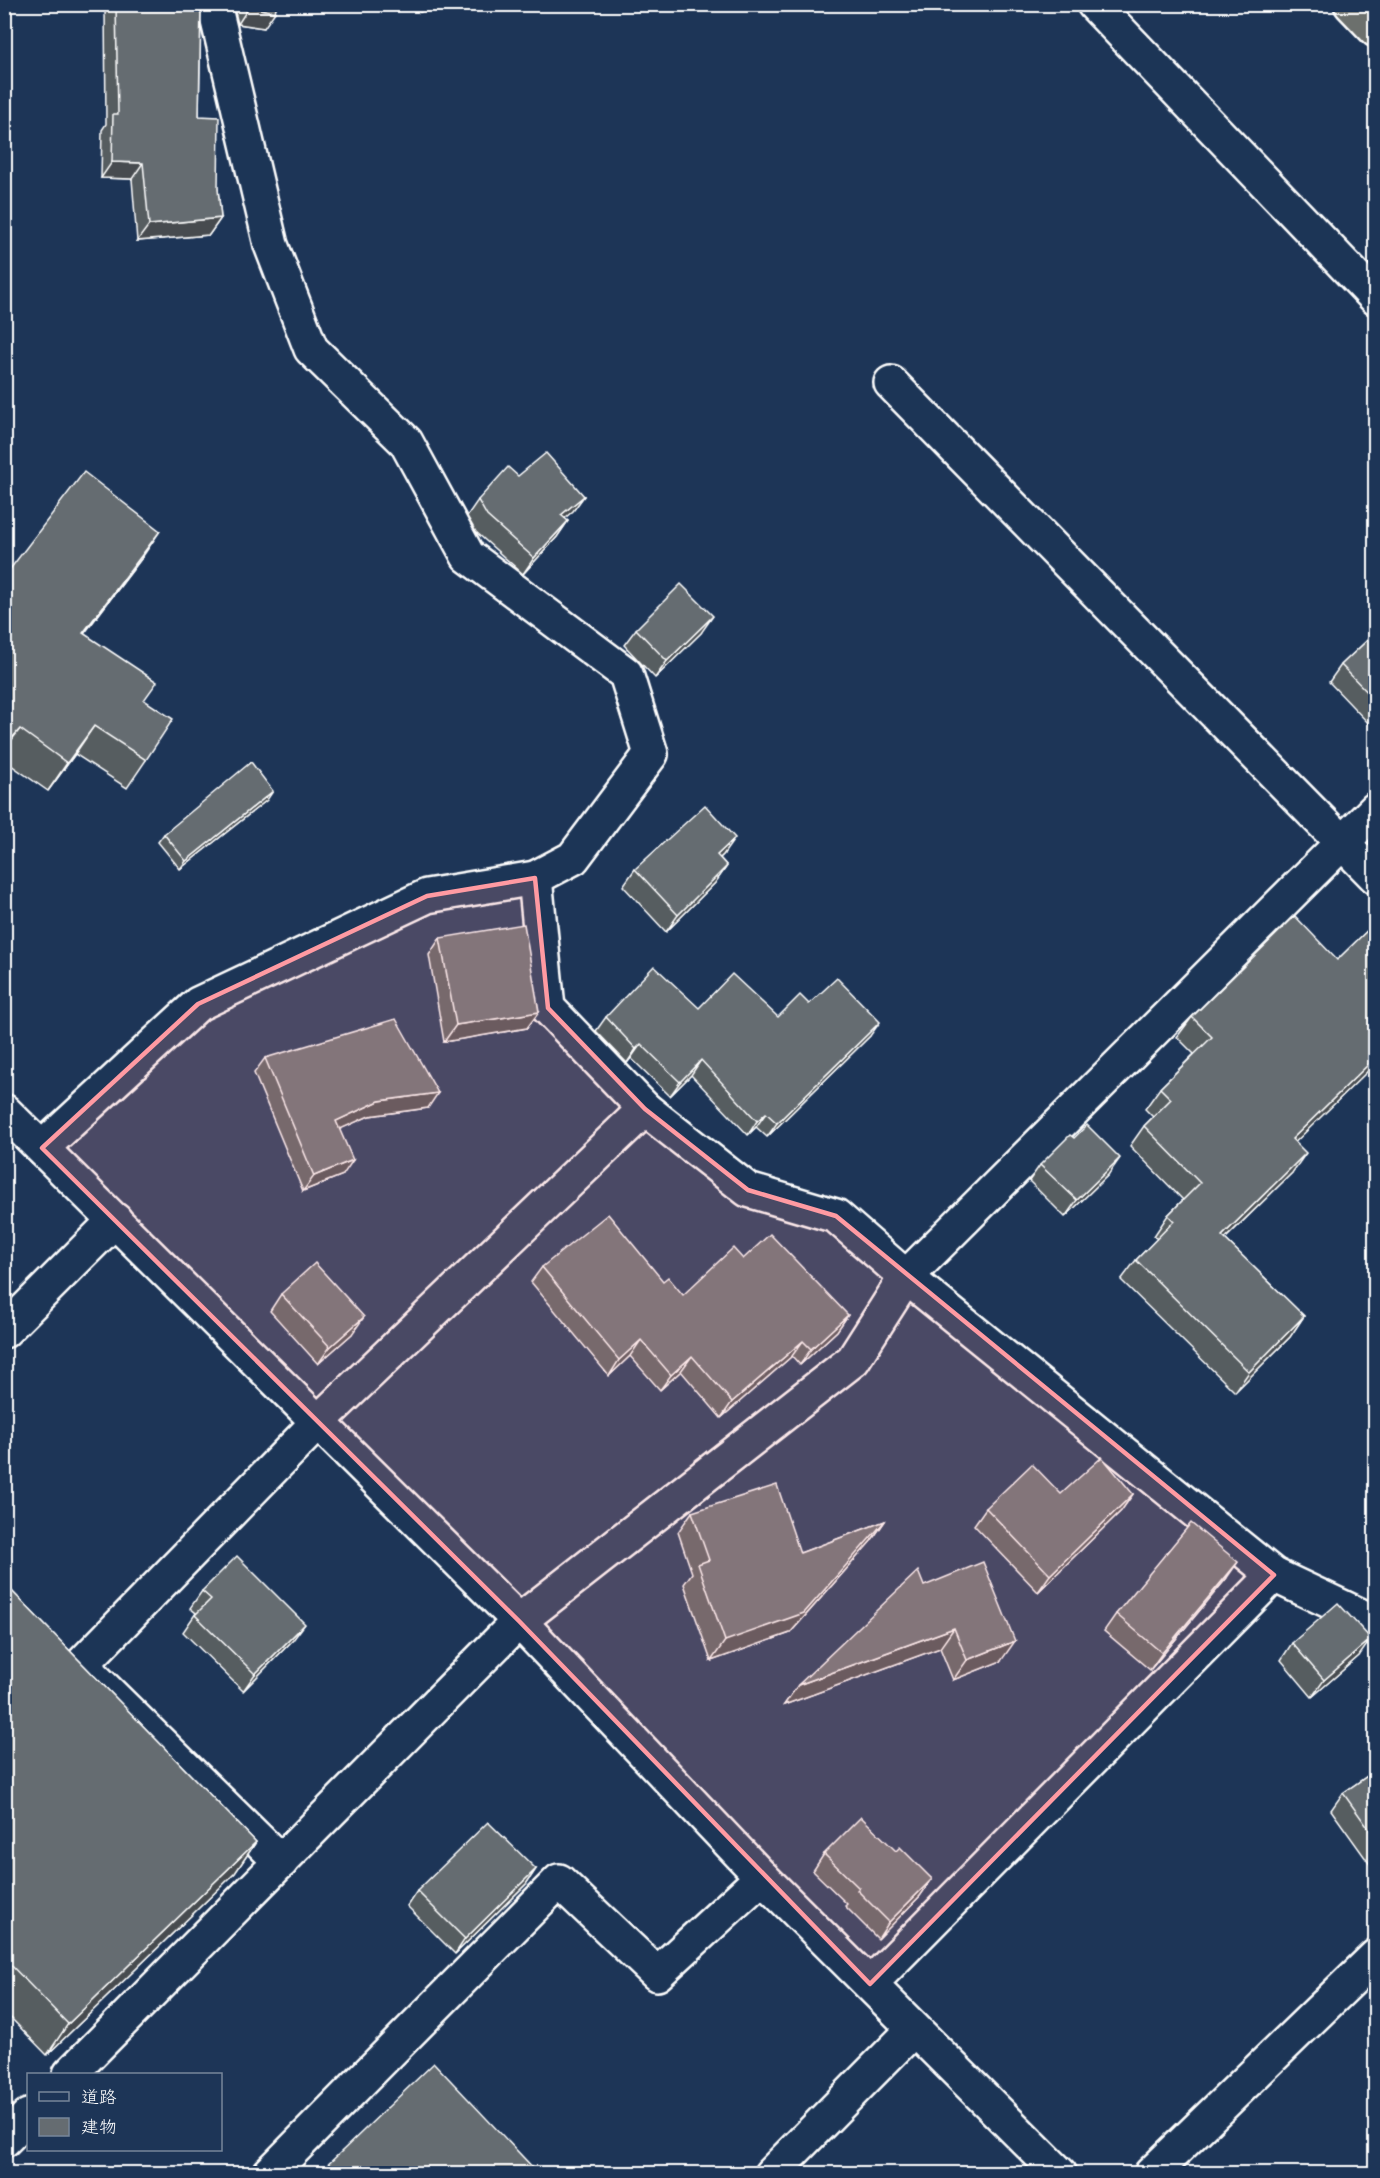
<svg xmlns="http://www.w3.org/2000/svg" width="1380" height="2178" viewBox="0 0 1380 2178" font-family="'Gochi Hand','Klee One',sans-serif">
  <rect width="100%" height="100%" fill="#1d3557"/>
  <filter id="ink" filterUnits="userSpaceOnUse"><feTurbulence type="fractalNoise" baseFrequency=".0167" numOctaves="2"/><feDisplacementMap in="SourceGraphic" scale="12" xChannelSelector="R" yChannelSelector="G"/><feConvolveMatrix kernelMatrix="1 2 1 2 8 2 1 2 1" color-interpolation-filters="sRGB"/></filter>
  <g filter="url(#ink)">
    <g fill="none" stroke-linecap="round" stroke-linejoin="round">
      <g stroke="#fff" stroke-width="38">
        <g id="minor">
          <path d="M1094 4 1376 298"/>
          <path d="M891 383 1376 877"/>
          <path d="M535 878 548 1008 645 1109 748 1190 836 1216 906 1277 1274 1575 1376 1623"/>
          <path d="M4 1111 519 1621 762 1877 1060 2174"/>
          <path d="M42 1148 198 1004 427 896 535 878 573 858 651 754 626 674 468 556 406 442 311 349 271 245 214 4"/>
          <path d="M4 1331 115 1220"/>
          <path d="M281 1862 81 1665 319 1421 645 1109"/>
          <path d="M870 1984 1274 1575"/>
          <path d="M70 2074 519 1621 853 1360 906 1277 1376 809"/>
          <path d="M4 2140 28 2116"/>
          <path d="M269 2174 559 1881 657 1974 762 1877"/>
          <path d="M771 2174 914 2029"/>
          <path d="M1151 2174 1376 1956"/>
        </g>
      </g>
      <g stroke="#fff" stroke-width="38">
        <path id="motorway" d="M1351 4 1376 30"/>
      </g>
      <use href="#minor" stroke="#1d3557" stroke-width="33"/>
      <use href="#motorway" stroke="#6c706d" stroke-width="33"/>
    </g>
    <g fill="#575d61" stroke="#fff" stroke-width="1.5">
      <path d="M105 4H206L201 11 199 116 218 189 221 218 209 235 137 241 132 179 101 178 102 130 106 124Z"/>
      <path d="M233 4H277L264 28 238 24Z"/>
      <path d="M418 4H443L420 12Z"/>
      <path d="M518 476 584 496 573 511 564 518 568 521 557 537 523 574 476 532 467 516 478 500Z"/>
      <path d="M141 559 84 634 144 700 146 760 127 788 75 754 48 791 4 760V577Z"/>
      <path d="M636 629 701 633 655 678 624 645Z"/>
      <path d="M1376 632V723L1372 727 1329 682 1341 665Z"/>
      <path d="M267 800 180 869 158 842 164 834Z"/>
      <path d="M723 855 720 858 727 866 715 883 666 932 623 886 635 869Z"/>
      <path d="M1376 922V1063L1295 1142 1292 1173 1225 1239 1304 1316 1290 1337 1235 1392 1121 1280 1136 1260 1157 1239 1154 1236 1168 1215 1183 1200 1130 1146 1144 1126 1153 1117 1145 1109 1160 1088 1194 1054 1177 1037 1192 1017 1337 960Z"/>
      <path d="M440 938 539 1012 527 1028 444 1042 429 955Z"/>
      <path d="M809 1004 870 1036 767 1137 756 1127 748 1135 691 1075 670 1096 631 1058 627 1063 596 1031 606 1017 699 1008 778 1017Z"/>
      <path d="M265 1058 428 1108 369 1116 339 1129 343 1175 303 1191 254 1073Z"/>
      <path d="M1040 1165 1108 1175 1065 1217 1029 1181Z"/>
      <path d="M743 1259 848 1315 837 1331 800 1365 792 1356 721 1418 681 1371 660 1390 630 1356 609 1376 531 1282 542 1267 663 1281 683 1295Z"/>
      <path d="M281 1294 352 1334 318 1364 270 1311Z"/>
      <path d="M1061 1494H1133L1121 1511 1038 1592 974 1525 986 1508Z"/>
      <path d="M692 1512 800 1553 885 1521 871 1541 790 1633 711 1661 684 1584 692 1573 678 1532Z"/>
      <path d="M1226 1579 1150 1670 1104 1631 1116 1614Z"/>
      <path d="M4 1583 256 1842 235 1873 47 2055 4 2011Z"/>
      <path d="M924 1586 1001 1661 953 1680 940 1648 784 1705 798 1685Z"/>
      <path d="M202 1591 293 1640 243 1691 183 1632 196 1613 190 1608Z"/>
      <path d="M1292 1643 1359 1656 1312 1697 1281 1660Z"/>
      <path d="M1376 1770V1873L1331 1810 1343 1793Z"/>
      <path d="M896 1851 932 1879 920 1896 878 1939 845 1906 847 1904 813 1871 824 1854Z"/>
      <path d="M536 1869 526 1884 455 1954 407 1906 417 1891Z"/>
    </g>
    <g fill="#474c4f" stroke="#fff" stroke-width="1.5">
      <path d="M197 4H206L198 16Z"/>
      <path d="M426 4H443L420 12Z"/>
      <path d="M249 7 275 12 264 28 238 24Z"/>
      <path d="M112 162 143 163 132 179 101 178Z"/>
      <path d="M221 218 209 235 137 241 149 225Z"/>
      <path d="M584 496 573 511 550 531 561 515Z"/>
      <path d="M568 521 557 537 523 574 534 558Z"/>
      <path d="M160 531 141 559 63 661 83 633Z"/>
      <path d="M713 616 701 633 655 678 667 661Z"/>
      <path d="M94 726 75 754 48 791 67 763Z"/>
      <path d="M20 729 4 750V747Z"/>
      <path d="M273 791 267 800 180 869 186 861Z"/>
      <path d="M735 838 723 855 705 872 717 855Z"/>
      <path d="M727 866 715 883 666 932 678 915Z"/>
      <path d="M539 1012 527 1028 444 1042 456 1025Z"/>
      <path d="M880 1022 870 1036 767 1137 777 1123Z"/>
      <path d="M641 1044 631 1058 627 1063 636 1049Z"/>
      <path d="M1376 1057V1063L1278 1159 1292 1139Z"/>
      <path d="M701 1060 691 1075 670 1096 680 1082Z"/>
      <path d="M438 1093 428 1108 369 1116 325 1136 336 1121 379 1101Z"/>
      <path d="M766 1113 756 1127 748 1135 757 1121Z"/>
      <path d="M1306 1153 1292 1173 1207 1256 1222 1236Z"/>
      <path d="M1120 1158 1108 1175 1065 1217 1077 1200Z"/>
      <path d="M353 1160 343 1175 303 1191 314 1176Z"/>
      <path d="M14 1283 4 1297V1294Z"/>
      <path d="M848 1315 837 1331 800 1365 811 1349Z"/>
      <path d="M1304 1316 1290 1337 1235 1392 1249 1372Z"/>
      <path d="M364 1317 352 1334 318 1364 330 1347Z"/>
      <path d="M641 1340 630 1356 609 1376 619 1360Z"/>
      <path d="M803 1341 792 1356 721 1418 732 1402Z"/>
      <path d="M692 1356 681 1371 660 1390 671 1375Z"/>
      <path d="M1133 1494 1121 1511 1038 1592 1050 1575Z"/>
      <path d="M885 1521 871 1541 790 1633 711 1661 725 1641Z"/>
      <path d="M1238 1562 1226 1579 1150 1670 1162 1653Z"/>
      <path d="M305 1624 293 1640 243 1691 255 1674Z"/>
      <path d="M954 1628 940 1648 784 1705 798 1685Z"/>
      <path d="M1371 1639 1359 1656 1312 1697 1324 1680Z"/>
      <path d="M1015 1641 1001 1661 953 1680 967 1660Z"/>
      <path d="M256 1842 235 1873 47 2055 68 2024Z"/>
      <path d="M536 1869 526 1884 455 1954 465 1939Z"/>
      <path d="M932 1879 920 1896 878 1939 889 1922Z"/>
    </g>
    <g fill="#656c71" stroke="#fff" stroke-width="1.5">
      <path d="M116 4H201L199 116 219 117 218 189 221 218 149 225 143 163 112 162 113 114H118Z"/>
      <path d="M249 4H277L275 12 249 7Z"/>
      <path d="M546 453 584 496 561 515 568 521 534 558 487 516 478 500 508 467 518 476Z"/>
      <path d="M84 472 160 531 83 633 157 682 144 700 173 719 146 760 94 726 67 763 20 729 4 747V577Z"/>
      <path d="M681 584 713 616 667 661 636 629Z"/>
      <path d="M1376 632V701L1341 665Z"/>
      <path d="M251 762 273 791 186 861 164 834Z"/>
      <path d="M705 805 735 838 717 855 727 866 678 915 635 869Z"/>
      <path d="M1295 916 1337 960 1376 922V1057L1292 1139 1306 1153 1222 1236 1304 1316 1249 1372 1136 1260 1174 1221 1168 1215 1200 1183 1144 1126 1171 1099 1160 1088 1212 1037 1192 1017Z"/>
      <path d="M524 924 539 1012 456 1025 440 938Z"/>
      <path d="M654 966 699 1008 732 974 778 1017 800 995 809 1004 837 978 880 1022 777 1123 766 1113 757 1121 701 1060 680 1082 641 1044 636 1049 606 1017Z"/>
      <path d="M396 1019 438 1093 379 1101 336 1121 353 1160 314 1176 265 1058Z"/>
      <path d="M1087 1125 1120 1158 1077 1200 1040 1165 1070 1135 1074 1138Z"/>
      <path d="M608 1214 663 1281 668 1277 683 1295 733 1248 743 1259 770 1234 848 1315 811 1349 803 1341 732 1402 692 1356 671 1375 641 1340 619 1360 542 1267Z"/>
      <path d="M315 1263 364 1317 330 1347 281 1294Z"/>
      <path d="M4 1274 14 1283 4 1294Z"/>
      <path d="M1102 1457 1133 1494 1050 1575 986 1508 1032 1464 1061 1494Z"/>
      <path d="M777 1485 800 1553 885 1521 804 1613 725 1641 698 1564 709 1560 692 1512Z"/>
      <path d="M1191 1523 1238 1562 1162 1653 1116 1614Z"/>
      <path d="M237 1556 305 1624 255 1674 195 1615 211 1599 202 1591Z"/>
      <path d="M983 1562 1015 1641 967 1660 954 1628 798 1685 918 1571 924 1586Z"/>
      <path d="M4 1583 256 1842 68 2024 4 1958Z"/>
      <path d="M1338 1603 1371 1639 1324 1680 1292 1643Z"/>
      <path d="M1376 1770V1839L1343 1793Z"/>
      <path d="M861 1817 896 1851 900 1847 932 1879 889 1922 857 1890 859 1888 824 1854Z"/>
      <path d="M488 1822 536 1869 465 1939 417 1891Z"/>
      <path d="M434 2063 539 2174H318Z"/>
    </g>
  </g>
  <path fill="#ff9aa2" fill-opacity="0.2" stroke="#ff9aa2" stroke-width="4.5" stroke-linejoin="round" d="M535 878 548 1008 645 1109 748 1190 836 1216 1274 1575 870 1984 519 1621 42 1148 198 1004 427 896Z"/>
  <rect width="1380" height="2178" fill="none" stroke="#1d3557" stroke-width="24"/>
  <rect x="12" y="12" width="1356" height="2154" fill="none" stroke="#fff" stroke-width="2" filter="url(#ink)"/>
  <rect x="27" y="2073" width="195" height="78" fill="#1d3557" stroke="#77869a" stroke-width="1.5"/>
  <rect x="39" y="2092" width="30" height="9" fill="#1d3557" stroke="#77869a" stroke-width="1.5"/>
  <text x="81" y="2103" font-size="18" fill="#ffffff">道路</text>
  <rect x="39" y="2118" width="30" height="18" fill="#656c71" stroke="#77869a" stroke-width="1.5"/>
  <text x="81" y="2133" font-size="18" fill="#ffffff">建物</text>
</svg>
